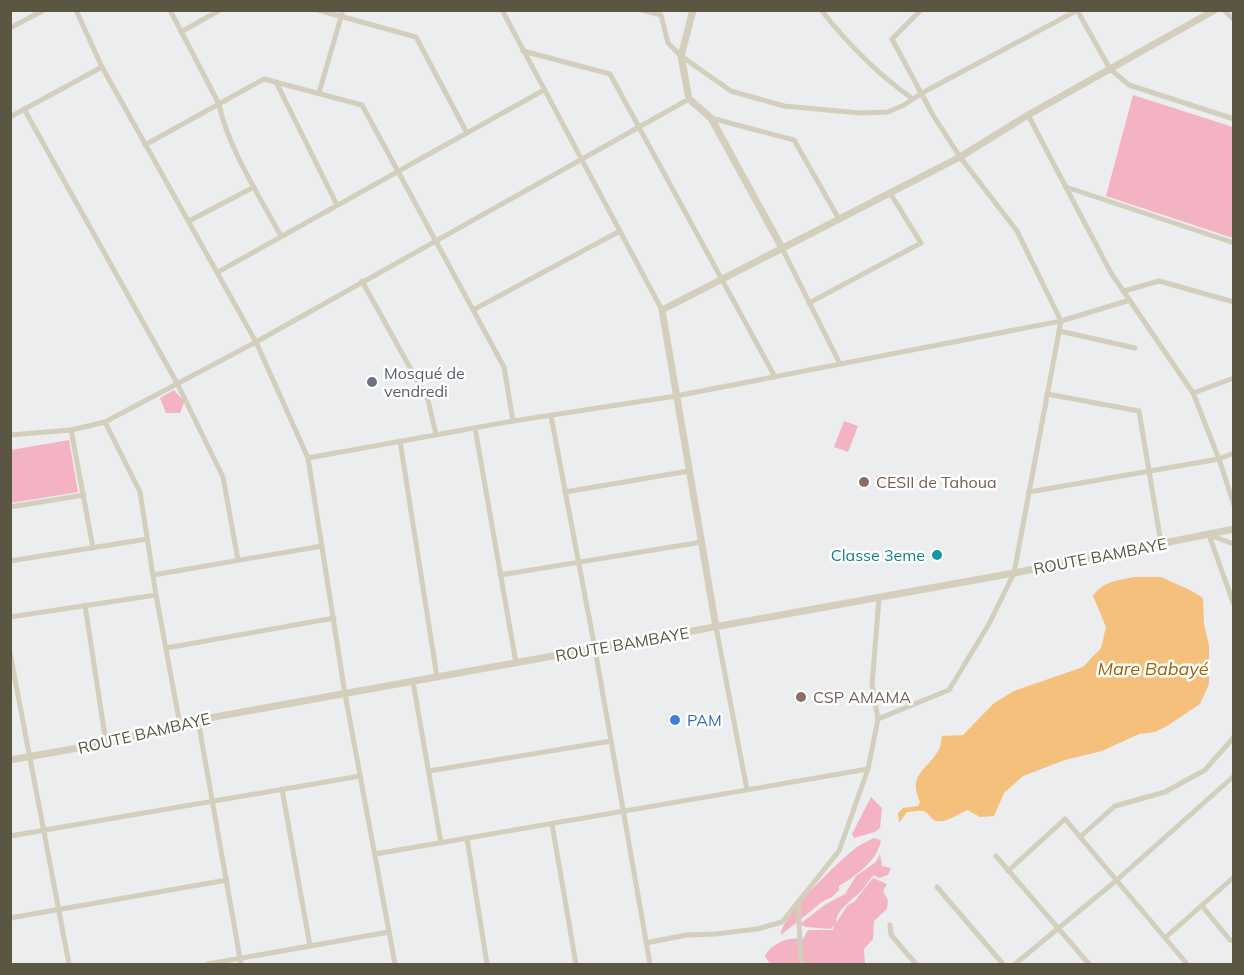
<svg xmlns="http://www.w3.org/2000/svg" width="1244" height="975" viewBox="0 0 1244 975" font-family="Mulish,sans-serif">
  <rect width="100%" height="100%" fill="#ebedef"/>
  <g fill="#f3b3c3">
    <path d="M1133 95 1233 127V238L1106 196Z"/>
    <path d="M174 390 182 399 185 400 180 413H166L160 398Z"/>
    <path d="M844 421 858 426 848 452 834 447Z"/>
    <path d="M69 440 78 492 11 503V450Z"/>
    <path d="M871 797 882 808 880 828 875 832 854 838 852 834Z"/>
    <path d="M874 838 881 840C878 860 856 876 839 886V890L832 897 822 902 781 935C780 917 841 859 857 847 862 843 869 841 874 838Z"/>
    <path d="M880 854 882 866 891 868 888 875 879 878 874 875C869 879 867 885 862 890 854 899 836 909 836 923L848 905 854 902 873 878 887 884 883 891 888 900 887 909 874 921 873 939 864 949 865 964H770L765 956C772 943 788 937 803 939L808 930H833L834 925 831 929 806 927 800 924 826 904 845 894 856 876 876 862Z"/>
  </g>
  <path fill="#f5c07b" d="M1135 577H1161L1190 590 1203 598 1204 624 1209 645V684L1200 704 1167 726 1155 732 1139 734 1102 751 1065 760 1023 776 1004 793 994 816 980 817 967 810C958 814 944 825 934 820 929 817 928 811 922 811 917 810 913 812 907 812L899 823 898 813 903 808 918 806 920 802C907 775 927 770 938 751 941 747 941 741 942 736L963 735 994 703 1014 691 1083 667 1101 648 1106 627 1093 596C1103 581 1119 580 1135 577Z"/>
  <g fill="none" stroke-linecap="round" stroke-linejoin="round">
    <g stroke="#d3cfbc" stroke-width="5">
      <path d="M76 10 102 67 256 342 308 458 345 694 395 964"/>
      <path d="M170 10 219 104C227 146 261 199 281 236"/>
      <path d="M318 10 416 37 467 133"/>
      <path d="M502 10 662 310"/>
      <path d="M642 10 661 15 668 43 681 56 731 91 784 106 860 113 888 112 904 105 922 93 1078 10"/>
      <path d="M821 10C848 44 877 74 913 99"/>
      <path d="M1077 10 1110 69 1129 85 1234 119"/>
      <path d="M1224 10 1234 20"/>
      <path d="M10 28 44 10"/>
      <path d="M181 32 220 10"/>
      <path d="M523 51 610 74 775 377"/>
      <path d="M276 82 337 205"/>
      <path d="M319 93 343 10"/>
      <path d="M24 109 177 383 223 477 238 560"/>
      <path d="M1028 115 1111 273 1193 393 1219 459 1234 505"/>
      <path d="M10 117 102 67"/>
      <path d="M711 118 794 140 839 219"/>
      <path d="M145 145 264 79 362 105 504 367 513 421"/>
      <path d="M1066 187 1234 243"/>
      <path d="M189 221 254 187"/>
      <path d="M782 248 840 364"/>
      <path d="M218 272 544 90"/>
      <path d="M362 281 428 400 436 434"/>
      <path d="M1124 291 1159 281 1234 302"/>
      <path d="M809 303 921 243 890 193"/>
      <path d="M473 310 620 231"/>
      <path d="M1059 331 1135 348"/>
      <path d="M1193 393 1234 378"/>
      <path d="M1047 394 1139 411 1161 543"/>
      <path d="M551 416 595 649 650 964"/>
      <path d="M105 422 140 492 156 595 180 725"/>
      <path d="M475 428 516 663"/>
      <path d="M71 430 93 548"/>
      <path d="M10 435 71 430 105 422 256 342 689 99"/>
      <path d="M400 441 437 677"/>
      <path d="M308 458 513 421 676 396 1061 321 1130 300"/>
      <path d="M565 492 689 471"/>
      <path d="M1029 492 1219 459 1234 453"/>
      <path d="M10 507 84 495"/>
      <path d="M1209 535 1234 605"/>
      <path d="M1209 535 1234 544"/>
      <path d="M10 561 147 539"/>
      <path d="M153 575 322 546"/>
      <path d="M500 575 702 542"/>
      <path d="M85 605 106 743"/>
      <path d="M10 617 156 595"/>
      <path d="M716 627 747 790"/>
      <path d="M166 648 334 618"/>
      <path d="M10 653 69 964"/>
      <path d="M413 682 441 843"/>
      <path d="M878 719 949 690 989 624 1014 573 1061 321 1017 231 960 157 933 115 892 39 921 10"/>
      <path d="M198 720 241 964"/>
      <path d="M429 771 611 741"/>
      <path d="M282 789 310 946"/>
      <path d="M552 824 576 964"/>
      <path d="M10 836 360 776"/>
      <path d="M1080 837 1115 806 1165 792 1205 770 1234 737"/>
      <path d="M467 838 487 964"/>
      <path d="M375 854 868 769"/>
      <path d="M996 856 1089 964"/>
      <path d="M1008 871 1065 819 1187 964"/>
      <path d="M937 887 1003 964"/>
      <path d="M798 902 801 964"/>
      <path d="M1202 906 1230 940 1234 941"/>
      <path d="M10 918 227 880"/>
      <path d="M890 925 891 935 916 964"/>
      <path d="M1166 937 1234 877"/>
      <path d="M646 943 686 935 716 934 757 929 782 922 839 851 868 769 878 719 872 685 879 598"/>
      <path d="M208 964 389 932"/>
      <path d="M1015 964 1118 879 1234 776"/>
    </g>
    <g stroke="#d3cfbc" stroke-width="7">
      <path d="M693 10 681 56 689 99 711 118 782 248"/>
      <path d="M716 627 662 310 960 157 1028 115 1215 10"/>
      <path d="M10 760 106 743 198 720 1014 573 1234 529"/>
    </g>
  </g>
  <circle fill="#6b7280" stroke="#fff" stroke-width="2" cx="372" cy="382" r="6"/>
  <g fill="#8d6e63" stroke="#fff" stroke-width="2">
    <circle cx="864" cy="482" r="6"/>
    <circle cx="801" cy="697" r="6"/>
  </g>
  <circle fill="#0f9aa8" stroke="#fff" stroke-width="2" cx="937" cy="555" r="6"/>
  <circle fill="#3f7fe0" stroke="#fff" stroke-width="2" cx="675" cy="720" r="6"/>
  <g text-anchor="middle" stroke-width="5" stroke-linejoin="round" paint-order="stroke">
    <g font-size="16" fill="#5b616d" stroke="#fff" text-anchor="start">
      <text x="384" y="379">Mosqué de<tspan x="384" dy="18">vendredi</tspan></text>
    </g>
    <g font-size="16" fill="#785e54" stroke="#fff" text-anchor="start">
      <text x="876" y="488">CESII de Tahoua</text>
      <text x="813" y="703">CSP AMAMA</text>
    </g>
    <g font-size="16" fill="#0d838f" stroke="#fff" text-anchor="end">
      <text x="925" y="561">Classe 3eme</text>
    </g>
    <g font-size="16" fill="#5b5642" stroke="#fff">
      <text transform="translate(1100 556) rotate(-11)" y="6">ROUTE BAMBAYE</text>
      <text transform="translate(622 644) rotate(-10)" y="6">ROUTE BAMBAYE</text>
      <text transform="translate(144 733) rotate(-13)" y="6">ROUTE BAMBAYE</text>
    </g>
    <g font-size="16" fill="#366cbe" stroke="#fff" text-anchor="start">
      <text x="687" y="726">PAM</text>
    </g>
    <g font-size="18" font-style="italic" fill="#a86001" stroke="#fff">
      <text x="1153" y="675">Mare Babayé</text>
    </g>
  </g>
  <rect width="1244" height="975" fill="none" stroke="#5b5642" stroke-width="24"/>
</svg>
